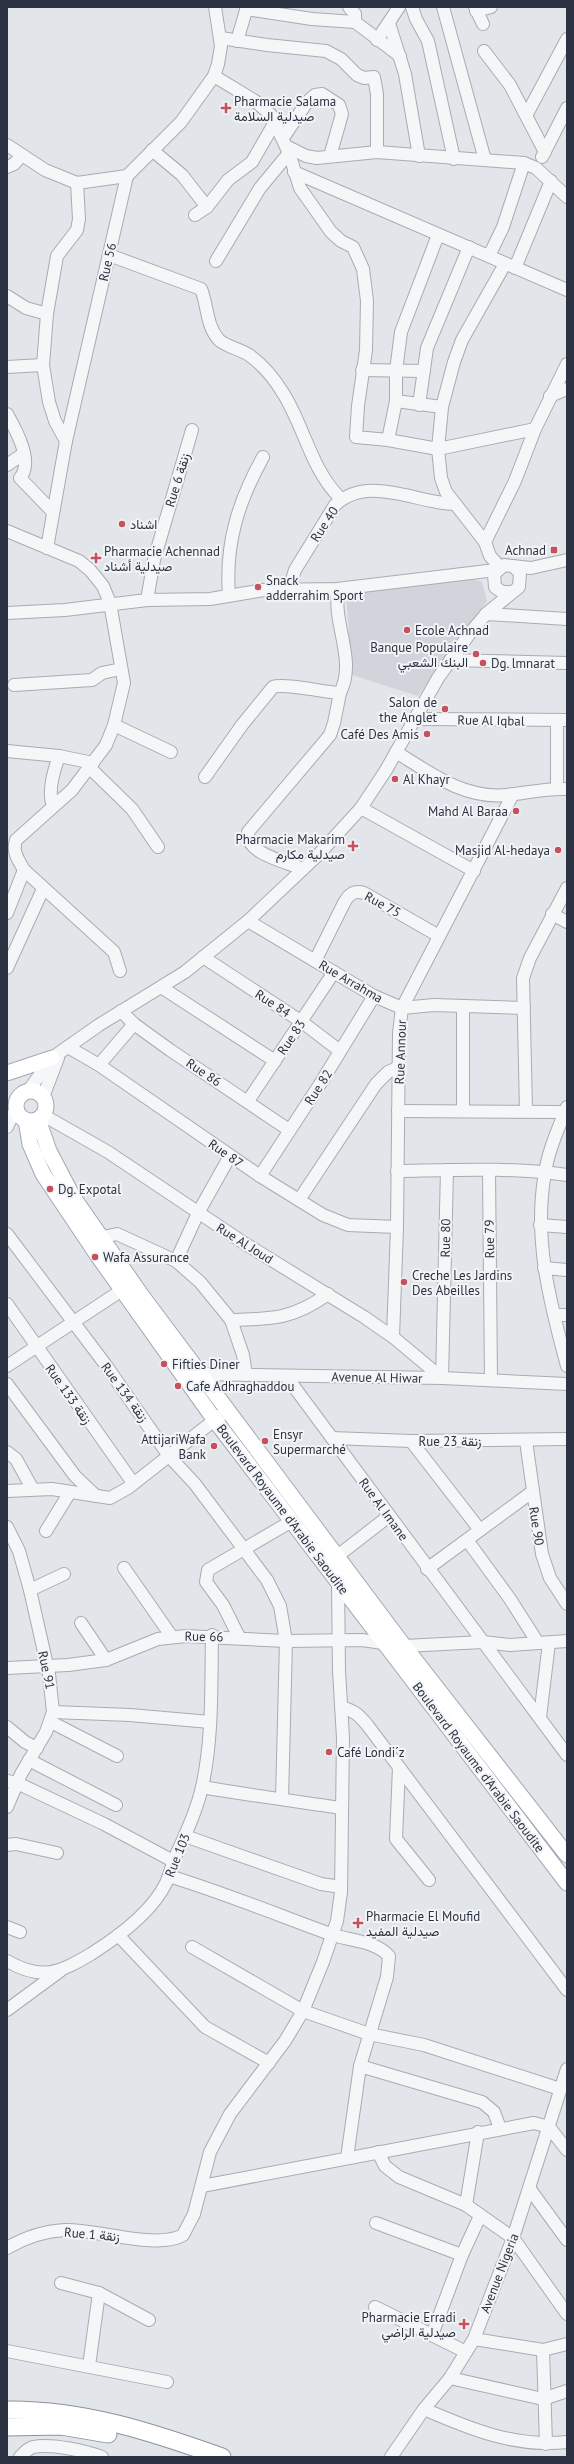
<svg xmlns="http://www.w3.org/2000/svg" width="574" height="2464" viewBox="0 0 574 2464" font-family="'PT Sans',Vazirmatn,sans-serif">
  <rect width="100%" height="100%" fill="#e2e5ea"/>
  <path fill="#d1d4db" d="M471 579 482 582 487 601 418 696 352 675 346 593Z"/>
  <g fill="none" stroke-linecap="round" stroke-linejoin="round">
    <g stroke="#a7acb4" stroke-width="14">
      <g id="minor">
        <path d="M349 7 355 14V22"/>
        <path d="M412 7 416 19 428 41 454 159"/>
        <path d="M443 7 485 160"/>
        <path d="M475 7 483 24"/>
        <path d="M246 9 312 19 355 22 400 56"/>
        <path d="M476 11 491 7"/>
        <path d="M389 23 405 74 419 156"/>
        <path d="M221 38 267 45 326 51 341 59 357 75 364 78 374 77 377 94V152"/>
        <path d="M377 40 399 7"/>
        <path d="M237 41 247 7"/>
        <path d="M484 51 510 85 545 152"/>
        <path d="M214 76 255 101 271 115 289 153 300 188 331 232 341 241 353 247 363 269 367 301 366 350 358 406 356 437 388 440 438 449 535 429"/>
        <path d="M527 114 567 39"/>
        <path d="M283 138 307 102 315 95 322 94 339 105 342 114 330 156"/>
        <path d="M7 145 45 170 77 183 127 176"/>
        <path d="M286 146 306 156 317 158 377 152 524 163 536 168 567 197"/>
        <path d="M152 150 182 175 207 207"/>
        <path d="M542 157 567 108"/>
        <path d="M7 167 14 164 22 155"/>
        <path d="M294 172 567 290"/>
        <path d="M195 215 207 207 228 180 252 162 275 122"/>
        <path d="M109 255 201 289C208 306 206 326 219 340 227 347 240 349 249 355 262 364 275 380 283 393 305 428 311 470 341 499"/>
        <path d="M489 256 503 227 524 163"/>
        <path d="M216 261 260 188 289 153"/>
        <path d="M515 268 551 181"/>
        <path d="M7 296 26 308 47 314"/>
        <path d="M7 367 43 365"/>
        <path d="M362 370 424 371"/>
        <path d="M550 396 567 389"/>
        <path d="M396 401 442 407"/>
        <path d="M419 405 427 348 469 247"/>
        <path d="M7 414C16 430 34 462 20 478L52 511"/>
        <path d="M388 440 396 401V371L401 332 438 235"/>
        <path d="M66 441 55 421 49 402 43 365 47 314 57 256 77 230 79 219 77 183"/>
        <path d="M7 465 23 454"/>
        <path d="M7 531 79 561 90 570 103 586 110 603 124 683 114 725 106 745 72 790 16 840C12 852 18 859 24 870L114 952 120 971"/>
        <path d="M485 542 446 492 441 478 438 449 442 407 454 362 462 340 505 264"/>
        <path d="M47 548 66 441 127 176 181 122 214 76 218 64 221 46 215 7"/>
        <path d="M500 567 490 556 485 542 515 481 535 429 567 364"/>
        <path d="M289 589 295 570 335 505C368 474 416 503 454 504"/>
        <path d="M511 592H502L495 587 494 574 504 565 531 568 567 560"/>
        <path d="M229 595C225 544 238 502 263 457"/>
        <path d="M147 600 154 560 192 430"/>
        <path d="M7 613 65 610 147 600 210 599 264 590 337 589 496 570"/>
        <path d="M486 614 567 619"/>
        <path d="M450 660 567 663"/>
        <path d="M14 685 92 680 102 673 121 669"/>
        <path d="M416 719 567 720"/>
        <path d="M557 720V788"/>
        <path d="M114 725 171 752"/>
        <path d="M7 751 59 756 93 763"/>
        <path d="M396 752C430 773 464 799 506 795 527 793 546 788 567 789"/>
        <path d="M90 768 132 809 158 847"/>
        <path d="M205 777 242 725 273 687C283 683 324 692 340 693 352 670 343 644 339 620 337 610 337 599 337 589"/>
        <path d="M53 805C47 792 54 770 59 756"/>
        <path d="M361 808 474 871"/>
        <path d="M303 869C287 862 245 854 248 832L330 735 334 723 340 693"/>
        <path d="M7 913 24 870"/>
        <path d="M552 914 567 922"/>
        <path d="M248 921 374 996 402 1008 434 1005 524 1008"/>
        <path d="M203 957 302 1022 340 1051"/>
        <path d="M315 961 344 903C349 894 354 890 364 893L439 936"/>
        <path d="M7 968 43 889"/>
        <path d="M161 987 275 1061"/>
        <path d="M463 1008V1110"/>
        <path d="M121 1011 134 1024 170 1050 289 1130"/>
        <path d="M68 1047 99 1065 260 1176 323 1215 348 1225 397 1227"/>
        <path d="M99 1065 134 1024"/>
        <path d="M28 1091 52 1058 99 1025 185 972 248 921 319 854 361 808 386 770 438 678 470 633 486 614 519 587 520 573 513 566"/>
        <path d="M43 1097 58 1058"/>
        <path d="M248 1101 334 972"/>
        <path d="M567 1107C559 1127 548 1151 545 1173 533 1238 550 1303 567 1366"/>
        <path d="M398 1111 565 1112"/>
        <path d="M526 1111 523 978 530 958 567 888"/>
        <path d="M43 1115 108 1152 244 1243 364 1317 393 1337 442 1378"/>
        <path d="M7 1127 16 1108"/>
        <path d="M397 1171C453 1170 512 1167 567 1175"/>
        <path d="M489 1171 491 1380"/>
        <path d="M260 1176 322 1081 374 996"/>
        <path d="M299 1200 376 1084 388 1072 399 1067"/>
        <path d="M540 1225 567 1227"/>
        <path d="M7 1234 105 1364 169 1456 195 1484 267 1580 280 1606 286 1641 282 1799"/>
        <path d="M103 1237 117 1234 176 1261 200 1282 231 1320 243 1355 246 1375"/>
        <path d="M176 1261 198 1213 230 1156"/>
        <path d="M544 1268 567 1270"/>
        <path d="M7 1304 133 1483"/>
        <path d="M555 1315H567"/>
        <path d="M231 1320C273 1319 293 1319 328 1294"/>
        <path d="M393 1337 397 1227 399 1033 402 1008 513 794"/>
        <path d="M7 1366 122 1290"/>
        <path d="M286 1376 567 1755"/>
        <path d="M442 1378 447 1170"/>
        <path d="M195 1379 201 1374 442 1378 567 1384"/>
        <path d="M7 1384 75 1476 96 1496"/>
        <path d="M332 1438 411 1441 567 1439"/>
        <path d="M411 1441 480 1530"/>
        <path d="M526 1441 542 1554 550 1578 567 1604"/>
        <path d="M7 1452 16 1459 32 1488"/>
        <path d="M7 1491 52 1489 110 1498 128 1488 221 1415"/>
        <path d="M7 1527 19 1551 30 1590 49 1674 53 1712 46 1732 21 1774 7 1807"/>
        <path d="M46 1531 70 1492"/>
        <path d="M467 1540 510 1599 538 1643"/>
        <path d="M331 1561 389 1516"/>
        <path d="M124 1568 172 1637"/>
        <path d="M427 1569 532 1492"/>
        <path d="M30 1590 64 1574"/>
        <path d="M81 1623 106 1660"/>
        <path d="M239 1637 223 1605 206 1582 208 1570 292 1521"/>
        <path d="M7 1668 68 1665 106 1660 158 1639 186 1636 286 1641 362 1640 404 1646 483 1642 510 1645 567 1641"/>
        <path d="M341 1707C354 1710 360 1716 368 1726L567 1990"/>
        <path d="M53 1712 130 1715 210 1722"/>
        <path d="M540 1717 549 1643"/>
        <path d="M51 1722 117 1756"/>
        <path d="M7 1727 25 1742 37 1748"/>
        <path d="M29 1760 116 1805"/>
        <path d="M399 1767 396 1839 429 1880"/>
        <path d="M7 1781 17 1783 104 1824 173 1861"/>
        <path d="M202 1787C248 1795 294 1801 341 1808"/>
        <path d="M185 1836 321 1884 341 1887"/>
        <path d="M7 1845 16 1844 57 1853"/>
        <path d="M169 1876C224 1893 276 1914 330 1934 349 1941 374 1940 389 1956L387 1977 360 2066 347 2158"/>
        <path d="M7 1927 20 1932"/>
        <path d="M118 1935 205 2027 269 2063"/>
        <path d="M192 1947 303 2011 369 2034 424 2045 560 2089"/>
        <path d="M7 1961C42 1981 59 1973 91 1954 118 1937 152 1912 166 1883 170 1874 172 1864 176 1855 186 1834 197 1810 202 1787 213 1738 211 1685 212 1635"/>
        <path d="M7 2010 60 1971"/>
        <path d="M360 2066 482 2102 494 2112 500 2128"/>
        <path d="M378 2152 385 2166 399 2177 466 2205 513 2238 567 2314"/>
        <path d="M202 2186 534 2123 549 2127 567 2150"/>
        <path d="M529 2188 567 2240"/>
        <path d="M466 2205 478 2132"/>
        <path d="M376 2223 462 2255"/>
        <path d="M7 2248C24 2238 45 2231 65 2230 97 2229 157 2250 183 2235L194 2214 210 2152 230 2114 285 2041 303 2011 323 1962 337 1921 341 1892 343 1738 339 1671 338 1582"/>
        <path d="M61 2283 99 2293"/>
        <path d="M375 2307 466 2352"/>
        <path d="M432 2335 462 2255 480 2216"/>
        <path d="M474 2339 543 2350 567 2344"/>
        <path d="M543 2350 546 2444"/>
        <path d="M7 2351 167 2382"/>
        <path d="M89 2366 99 2293 149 2320"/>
        <path d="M450 2378 543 2399 567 2391"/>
        <path d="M424 2409C470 2429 516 2448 567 2442"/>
        <path d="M20 2457C24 2453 27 2449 33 2447 51 2443 85 2451 102 2457"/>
        <path d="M391 2457 424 2409 450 2378 474 2339 513 2238 567 2069"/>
      </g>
    </g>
    <g stroke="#a2a9b5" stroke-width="17">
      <g id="major">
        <path d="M7 1073 52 1058"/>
        <circle cx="31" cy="1106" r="15"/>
        <path d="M41 1117 40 1125 49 1151 73 1197 142 1296 404 1646 567 1855"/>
        <path d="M26 1120 30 1144 43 1174 98 1256 214 1419 567 1883"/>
      </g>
    </g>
    <g stroke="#8b929f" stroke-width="19">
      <g id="highway">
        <path d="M7 2410C82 2409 152 2432 222 2457"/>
        <path d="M7 2427 61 2426 108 2434"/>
      </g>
    </g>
    <use href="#minor" stroke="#f5f6f8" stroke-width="12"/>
    <use href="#major" stroke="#fff" stroke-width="15"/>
    <use href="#highway" stroke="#fff" stroke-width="17"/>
  </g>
  <g fill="#c6505c" stroke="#f2f4f7" stroke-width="1.5">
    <path d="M224 102h4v4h4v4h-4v4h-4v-4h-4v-4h4z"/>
    <circle cx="122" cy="524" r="4"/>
    <rect x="550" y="546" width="8" height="8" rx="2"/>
    <path d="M94 552h4v4h4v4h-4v4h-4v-4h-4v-4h4z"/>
    <circle cx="258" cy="587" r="4"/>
    <circle cx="407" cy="630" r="4"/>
    <circle cx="476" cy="654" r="4"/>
    <circle cx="483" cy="663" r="4"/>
    <circle cx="445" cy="709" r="4"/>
    <circle cx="427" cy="734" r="4"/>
    <circle cx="395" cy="779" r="4"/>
    <circle cx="516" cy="811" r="4"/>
    <path d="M351 840h4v4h4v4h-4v4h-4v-4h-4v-4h4z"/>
    <circle cx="558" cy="850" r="4"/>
    <circle cx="50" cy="1189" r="4"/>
    <circle cx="95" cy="1257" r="4"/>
    <circle cx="404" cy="1282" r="4"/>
    <circle cx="164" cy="1364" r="4"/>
    <circle cx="178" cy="1386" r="4"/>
    <circle cx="265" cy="1441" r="4"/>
    <circle cx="214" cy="1446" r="4"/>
    <circle cx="329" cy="1752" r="4"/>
    <path d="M356 1917h4v4h4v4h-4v4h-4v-4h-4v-4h4z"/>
    <path d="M462 2318h4v4h4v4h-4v4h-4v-4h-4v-4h4z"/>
  </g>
  <g text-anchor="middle" stroke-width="4" stroke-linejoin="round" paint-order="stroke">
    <g font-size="13" fill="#2b3241" stroke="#f2f4f7" text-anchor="start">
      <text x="234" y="106">Pharmacie Salama<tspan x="234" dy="15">صيدلية السلامة</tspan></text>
      <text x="130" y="529">اشناد</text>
      <text x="546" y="555" text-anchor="end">Achnad</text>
      <text x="104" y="556">Pharmacie Achennad<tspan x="104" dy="15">صيدلية أشناد</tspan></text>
      <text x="266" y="585">Snack<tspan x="266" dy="15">adderrahim Sport</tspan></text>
      <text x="415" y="635">Ecole Achnad</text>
      <text x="468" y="652" text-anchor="end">Banque Populaire<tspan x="468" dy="15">البنك الشعبي</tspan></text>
      <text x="491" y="668">Dg. lmnarat</text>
      <text x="437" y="707" text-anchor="end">Salon de<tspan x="437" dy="15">the Anglet</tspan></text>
      <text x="419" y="739" text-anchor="end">Café Des Amis</text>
      <text x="403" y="784">Al Khayr</text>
      <text x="508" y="816" text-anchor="end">Mahd Al Baraa</text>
      <text x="345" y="844" text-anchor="end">Pharmacie Makarim<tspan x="345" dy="15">صيدلية مكارم</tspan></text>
      <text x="550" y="855" text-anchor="end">Masjid Al-hedaya</text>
      <text x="58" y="1194">Dg. Expotal</text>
      <text x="103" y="1262">Wafa Assurance</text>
      <text x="412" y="1280">Creche Les Jardins<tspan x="412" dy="15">Des Abeilles</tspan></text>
      <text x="172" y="1369">Fifties Diner</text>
      <text x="186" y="1391">Cafe Adhraghaddou</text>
      <text x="273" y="1439">Ensyr<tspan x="273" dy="15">Supermarché</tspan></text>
      <text x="206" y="1444" text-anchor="end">AttijariWafa<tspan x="206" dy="15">Bank</tspan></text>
      <text x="337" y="1757">Café Londi´z</text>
      <text x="366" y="1921">Pharmacie El Moufid<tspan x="366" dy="15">صيدلية المفيد</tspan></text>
      <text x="456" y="2322" text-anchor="end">Pharmacie Erradi<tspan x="456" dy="15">صيدلية الراضي</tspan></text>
    </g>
    <g font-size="13" fill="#2b3241" stroke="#f2f4f7">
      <text transform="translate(107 262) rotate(-77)" y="5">Rue 56</text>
      <text transform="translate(177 480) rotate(-73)" y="5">Rue 6 زنقة</text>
      <text transform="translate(324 524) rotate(-57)" y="5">Rue 40</text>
      <text transform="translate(491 720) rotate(1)" y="5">Rue Al Iqbal</text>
      <text transform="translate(383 904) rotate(28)" y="5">Rue 75</text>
      <text transform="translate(351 981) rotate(30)" y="5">Rue Arrahma</text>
      <text transform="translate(273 1003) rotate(33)" y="5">Rue 84</text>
      <text transform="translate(291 1037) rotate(-56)" y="5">Rue 83</text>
      <text transform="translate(400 1052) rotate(-88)" y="5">Rue Annour</text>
      <text transform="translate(204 1072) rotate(34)" y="5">Rue 86</text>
      <text transform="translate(318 1087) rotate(-57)" y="5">Rue 82</text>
      <text transform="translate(226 1153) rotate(35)" y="5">Rue 87</text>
      <text transform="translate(445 1238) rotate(-89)" y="5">Rue 80</text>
      <text transform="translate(489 1239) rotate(-91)" y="5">Rue 79</text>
      <text transform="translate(245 1243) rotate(32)" y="5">Rue Al Joud</text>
      <text transform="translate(377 1377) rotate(1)" y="5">Avenue Al Hiwar</text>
      <text transform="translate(125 1392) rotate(54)" y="5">Rue 134 زنقة</text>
      <text transform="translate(69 1394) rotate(55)" y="5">Rue 133 زنقة</text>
      <text x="450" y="1446">Rue 23 زنقة</text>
      <text transform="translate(283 1509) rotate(53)" y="5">Boulevard Royaume d'Arabie Saoudite</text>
      <text transform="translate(384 1509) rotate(54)" y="5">Rue Al Imane</text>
      <text transform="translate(537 1526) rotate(81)" y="5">Rue 90</text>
      <text transform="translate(204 1636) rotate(1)" y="5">Rue 66</text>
      <text transform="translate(47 1670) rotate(78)" y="5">Rue 91</text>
      <text transform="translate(479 1767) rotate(53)" y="5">Boulevard Royaume d'Arabie Saoudite</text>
      <text transform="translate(177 1855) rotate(-68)" y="5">Rue 103</text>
      <text transform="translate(92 2234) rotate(5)" y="5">Rue 1 زنقة</text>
      <text transform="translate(499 2273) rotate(-69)" y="5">Avenue Nigeria</text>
    </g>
  </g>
  <rect width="574" height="2464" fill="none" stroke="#2b3241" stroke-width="16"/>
</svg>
